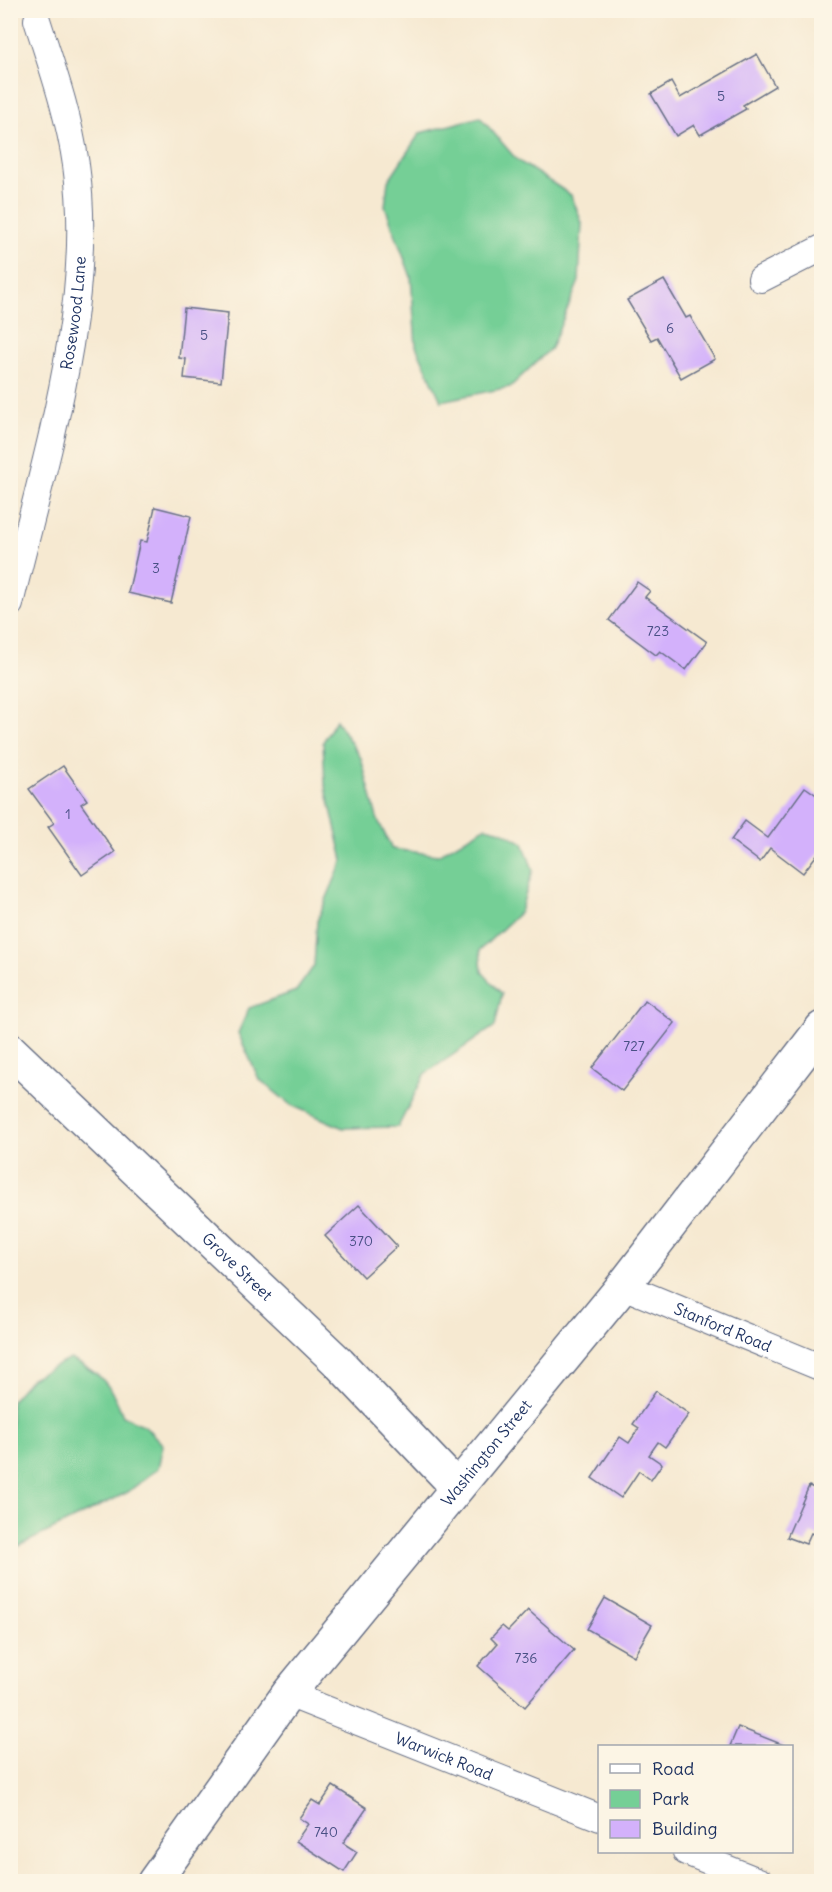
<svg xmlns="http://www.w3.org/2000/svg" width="832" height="1892" viewBox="0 0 832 1892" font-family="Delius,sans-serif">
  <rect width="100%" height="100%" fill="#fcf5e5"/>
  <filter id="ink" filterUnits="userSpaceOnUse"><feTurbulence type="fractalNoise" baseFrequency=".0167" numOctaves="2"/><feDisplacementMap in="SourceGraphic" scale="12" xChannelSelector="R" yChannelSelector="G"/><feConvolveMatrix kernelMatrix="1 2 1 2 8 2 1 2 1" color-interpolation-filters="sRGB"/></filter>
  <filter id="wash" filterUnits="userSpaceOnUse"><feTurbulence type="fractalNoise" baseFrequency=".008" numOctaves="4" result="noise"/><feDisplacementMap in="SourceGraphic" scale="24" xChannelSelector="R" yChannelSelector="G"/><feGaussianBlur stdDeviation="1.35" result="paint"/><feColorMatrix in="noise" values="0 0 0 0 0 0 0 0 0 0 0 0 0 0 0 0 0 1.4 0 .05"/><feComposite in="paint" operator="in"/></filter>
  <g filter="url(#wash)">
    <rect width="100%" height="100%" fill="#f6e9d1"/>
    <g fill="#75cf96" stroke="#487f7a" stroke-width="1.5">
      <path d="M480 117 517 160 571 195 582 223 579 281 551 348 510 387 441 401 416 346 411 277 385 206 388 181 420 133Z"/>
      <path d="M336 720 361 758 377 818 392 849 438 855 485 827 502 831 523 843 533 870 520 912 480 950 482 972 502 994 495 1026 425 1074 398 1127 343 1128 291 1105 259 1079 238 1033 249 1008 296 991 314 966 317 921 343 860 325 784 323 742Z"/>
      <path d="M70 1359C101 1373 111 1384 123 1416L145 1426 163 1445 158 1468 128 1492 11 1550V1401L31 1378Z"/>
    </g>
    <g id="blocks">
      <g fill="#d3b1fb">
        <path d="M757 54 775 86 743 105 746 109 700 135 694 125 676 136 651 94 671 82 680 98Z"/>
        <path d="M664 280 686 318 690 316 715 359 681 378 657 337 651 340 627 300Z"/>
        <path d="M184 308 228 313 221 382 184 378 186 359 179 358Z"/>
        <path d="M155 507 191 516 171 603 128 593 140 541 147 542Z"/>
        <path d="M637 582 650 591 645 597 707 642 686 670 660 651 656 655 609 620Z"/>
        <path d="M63 766 87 800 81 804 115 852 82 875 48 827 54 823 29 789Z"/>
        <path d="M805 787 822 799V848L803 873 770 848 760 862 731 840 745 821 768 838Z"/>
        <path d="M645 1000 675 1023 622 1091 592 1068Z"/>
        <path d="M359 1205 397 1246 363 1277 325 1236Z"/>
        <path d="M656 1391 689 1414 665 1447 658 1442 649 1455 662 1464 651 1480 639 1471 621 1498 592 1478 620 1437 629 1443 639 1428 633 1424Z"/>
        <path d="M809 1486 822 1491V1538L811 1533 806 1544 787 1537Z"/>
        <path d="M605 1598 652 1625 634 1656 587 1629Z"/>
        <path d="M528 1610 574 1650 525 1707 478 1666 497 1644 491 1638 502 1626 508 1631Z"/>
        <path d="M738 1727 786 1746H730Z"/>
        <path d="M333 1786 367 1808 343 1843 357 1852 344 1872 296 1841 308 1824 299 1818 312 1800 320 1805Z"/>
      </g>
    </g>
  </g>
  <g filter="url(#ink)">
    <use href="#blocks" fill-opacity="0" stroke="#687086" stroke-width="1.5"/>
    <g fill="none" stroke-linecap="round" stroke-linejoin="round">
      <g stroke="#687086" stroke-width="28">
        <g id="street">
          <path d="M761 279 822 248"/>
          <path id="s1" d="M10 604C42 468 96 305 76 165 69 115 52 67 37 20"/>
          <path id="s2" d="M623 1286 822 1368"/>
          <path id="s3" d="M288 1694 600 1818"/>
          <path d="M686 1852 761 1882"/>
        </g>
      </g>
      <g stroke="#687086" stroke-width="36">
        <g id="secondary">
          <path id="s4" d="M10 1050 339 1363 457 1487"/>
          <path id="s5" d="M154 1882 288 1694 623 1286 822 1028"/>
        </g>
      </g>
      <use href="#street" stroke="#fff" stroke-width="26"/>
      <use href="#secondary" stroke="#fff" stroke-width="33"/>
    </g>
  </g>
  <g text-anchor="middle" stroke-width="4.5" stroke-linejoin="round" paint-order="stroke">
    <g font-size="14" fill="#495085">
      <text x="721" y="101">5</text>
      <text x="670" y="333">6</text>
      <text x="204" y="340">5</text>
      <text x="156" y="573">3</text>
      <text x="658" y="636">723</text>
      <text x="68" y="819">1</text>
      <text x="634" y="1051">727</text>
      <text x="361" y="1246">370</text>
      <text x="526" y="1663">736</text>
      <text x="326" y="1837">740</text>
    </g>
    <g font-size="16" fill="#1b2f5e" stroke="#fcf5e5">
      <text dy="6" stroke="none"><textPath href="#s1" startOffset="298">Rosewood Lane</textPath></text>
      <text dy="6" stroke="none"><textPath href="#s4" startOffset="314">Grove Street</textPath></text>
      <text dy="6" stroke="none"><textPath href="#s2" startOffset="108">Stanford Road</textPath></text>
      <text dy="6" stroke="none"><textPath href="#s5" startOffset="543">Washington Street</textPath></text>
      <text dy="6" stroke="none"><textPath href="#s3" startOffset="168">Warwick Road</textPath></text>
    </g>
  </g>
  <rect width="832" height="1892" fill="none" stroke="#fcf5e5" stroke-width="36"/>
  <rect x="598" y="1745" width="195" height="108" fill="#fcf5e5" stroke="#a2a6af" stroke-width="1.5"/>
  <rect x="610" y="1764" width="30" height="9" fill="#ffffff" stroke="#a2a6af" stroke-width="1.5"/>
  <text x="652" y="1775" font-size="18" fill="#1b2f5e">Road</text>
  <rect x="610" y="1790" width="30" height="18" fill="#75cf96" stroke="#a2a6af" stroke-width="1.5"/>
  <text x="652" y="1805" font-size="18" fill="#1b2f5e">Park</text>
  <rect x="610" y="1820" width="30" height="18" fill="#d3b1fb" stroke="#a2a6af" stroke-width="1.5"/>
  <text x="652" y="1835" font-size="18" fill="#1b2f5e">Building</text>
</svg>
